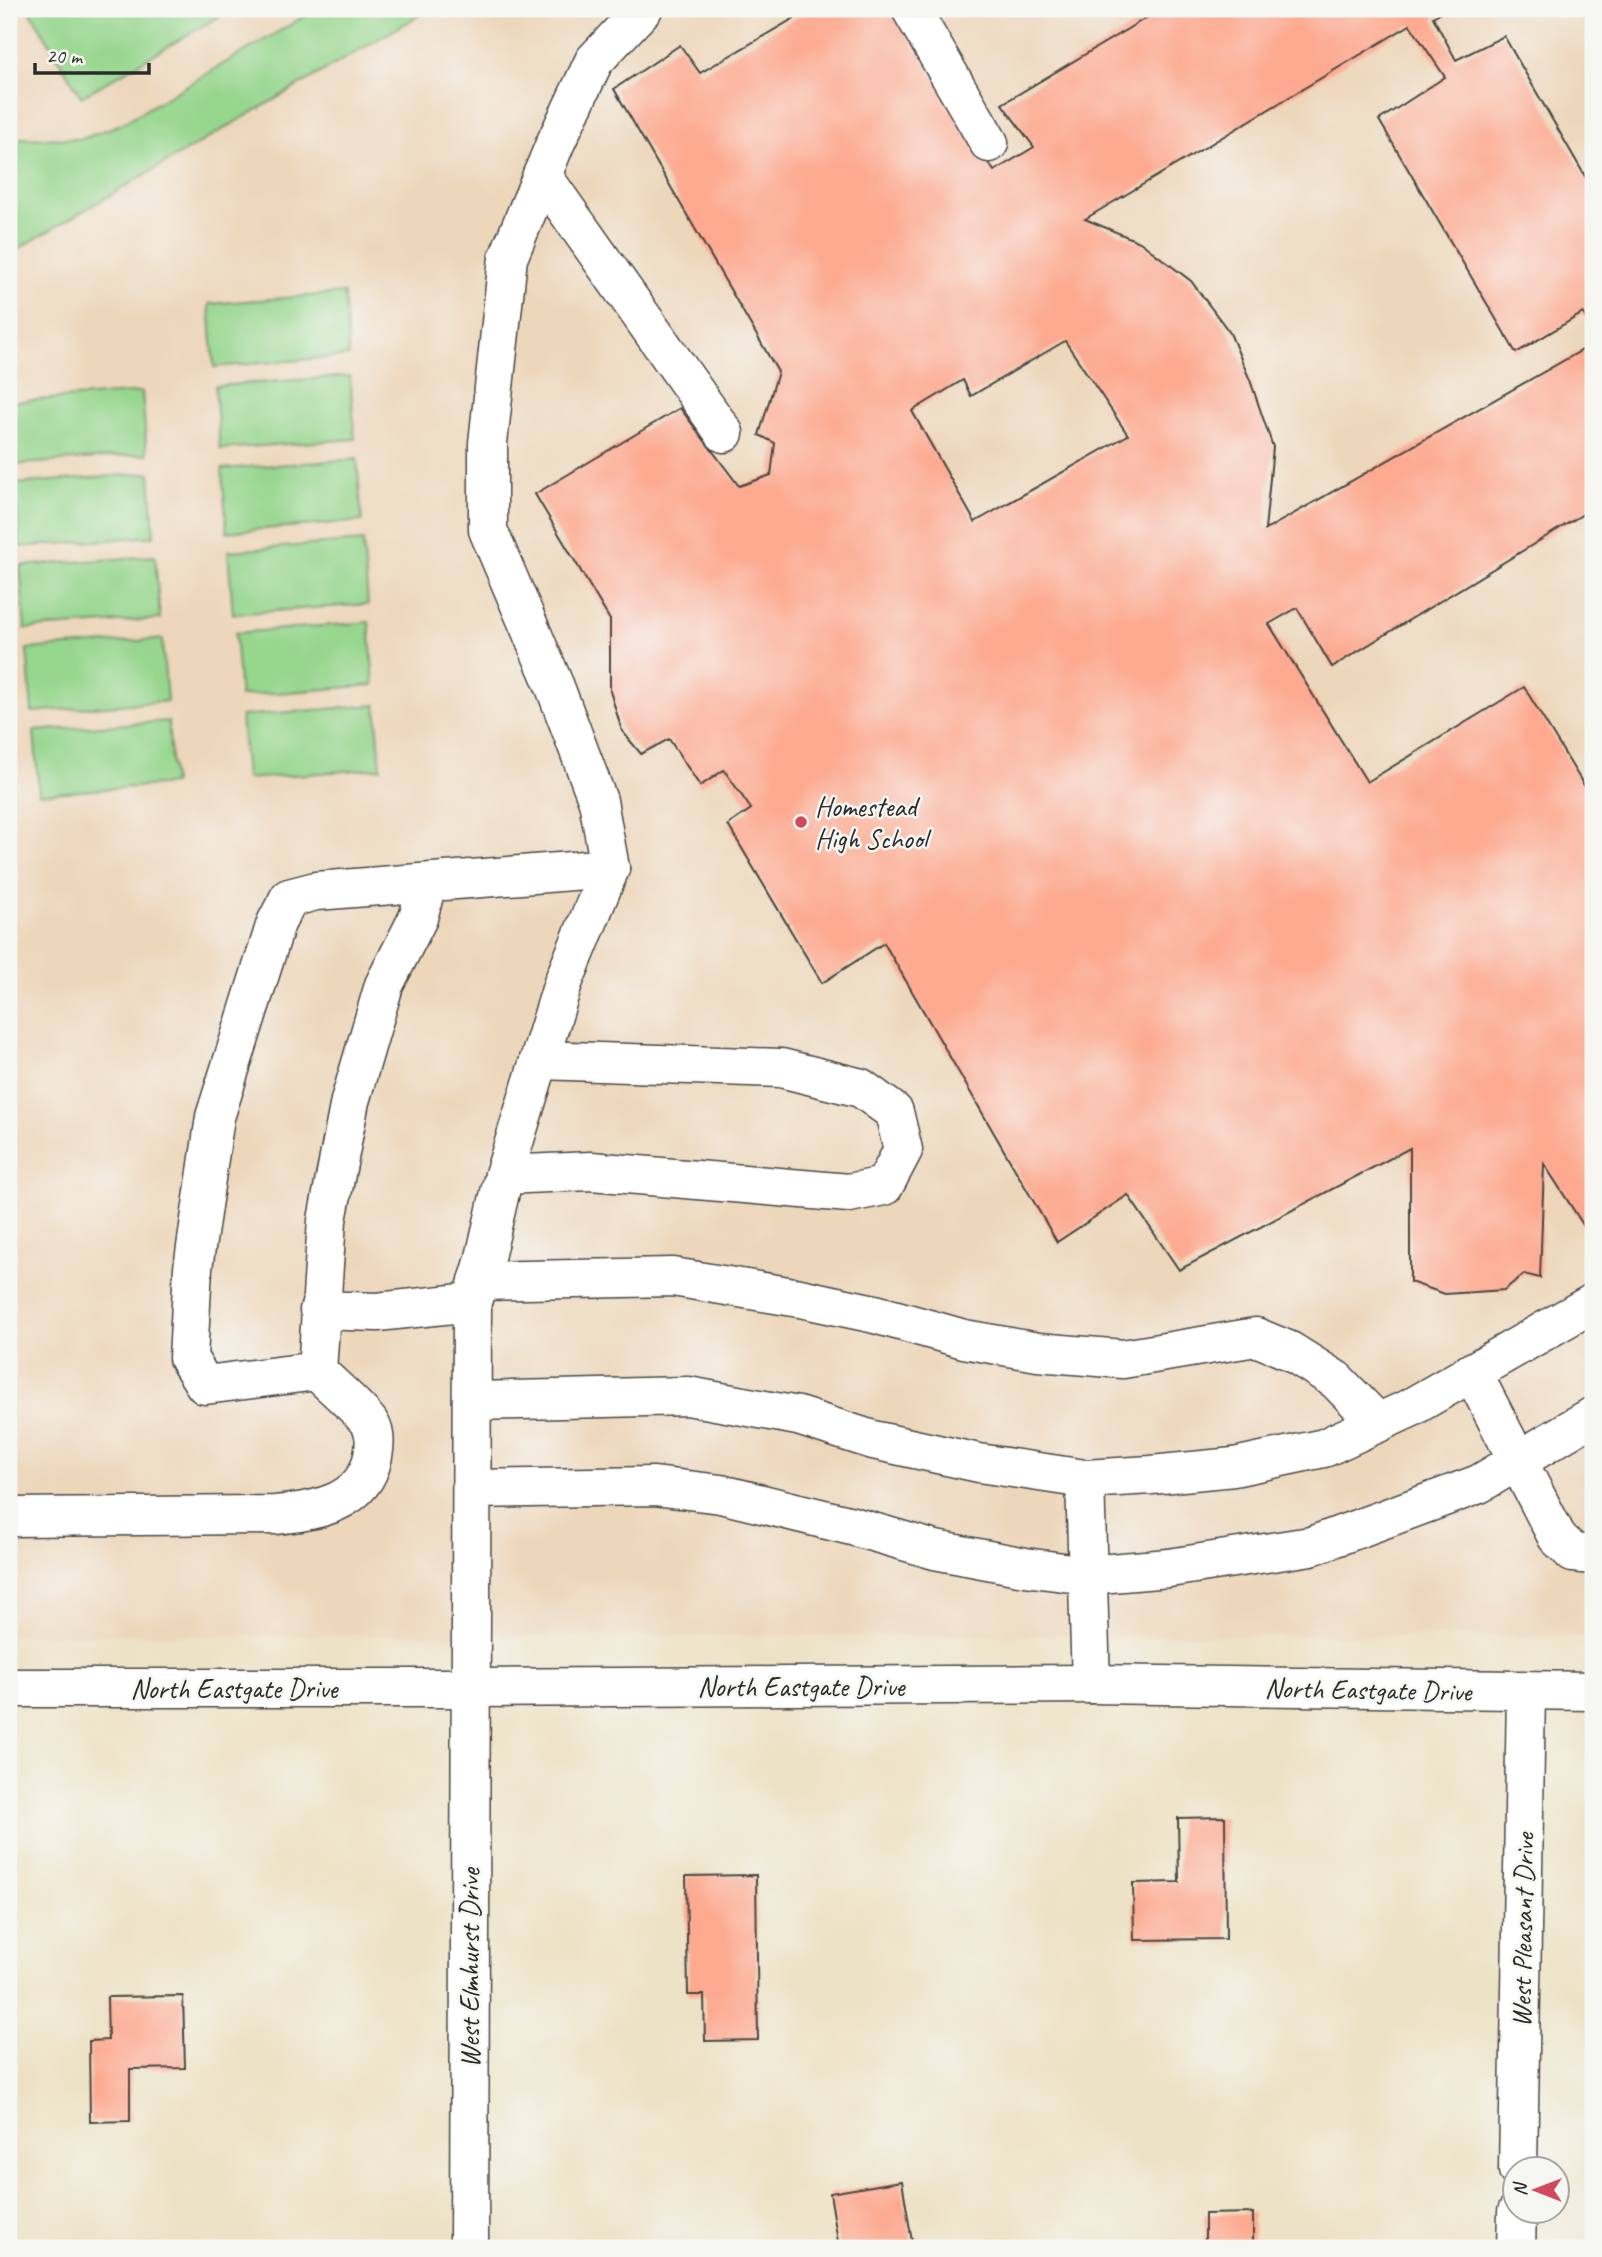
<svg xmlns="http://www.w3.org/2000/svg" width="1602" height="2257" viewBox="0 0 1602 2257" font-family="Caveat,sans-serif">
  <rect width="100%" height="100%" fill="#f6f6f2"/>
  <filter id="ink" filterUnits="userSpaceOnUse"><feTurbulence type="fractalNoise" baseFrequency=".0143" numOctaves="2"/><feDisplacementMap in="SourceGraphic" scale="14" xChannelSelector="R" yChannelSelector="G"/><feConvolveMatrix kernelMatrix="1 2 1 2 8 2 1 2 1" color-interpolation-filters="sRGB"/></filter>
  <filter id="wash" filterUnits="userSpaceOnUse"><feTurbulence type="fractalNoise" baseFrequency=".00686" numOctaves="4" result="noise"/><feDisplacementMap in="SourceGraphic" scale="28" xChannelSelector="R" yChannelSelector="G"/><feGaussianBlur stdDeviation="1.57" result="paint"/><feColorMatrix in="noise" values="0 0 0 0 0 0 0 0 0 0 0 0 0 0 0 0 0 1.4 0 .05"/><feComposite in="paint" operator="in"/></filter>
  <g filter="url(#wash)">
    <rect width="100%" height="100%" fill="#ede2c5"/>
    <path fill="#edd7bb" d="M9 9H1593V1636L9 1635Z"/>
    <g fill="#96d68d" stroke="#60805c" stroke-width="2">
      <path d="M29 9H232L81 97Z"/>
      <path d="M317 9H430L9 254V138L82 139 121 124Z"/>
      <path d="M344 293 349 356 214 367 209 304Z"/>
      <path d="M350 376 355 439 220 449 215 386Z"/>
      <path d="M142 392 147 454 12 465 9 402Z"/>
      <path d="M357 459 362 521 227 532 222 469Z"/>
      <path d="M150 473 154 536 20 547 15 484Z"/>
      <path d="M363 541 368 604 233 614 228 551Z"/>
      <path d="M155 556 160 619 25 629 20 566Z"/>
      <path d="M369 622 374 685 240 696 235 633Z"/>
      <path d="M162 639 167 701 32 712 27 649Z"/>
      <path d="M376 705 381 768 246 779 241 716Z"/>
      <path d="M168 721 173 784 39 794 34 731Z"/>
    </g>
    <g id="blocks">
      <g fill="#fdaa91" fill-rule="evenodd">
        <path d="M810 9H891L994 171 1034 147 1002 104 1161 9H1446L1433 17 1456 60 1504 36 1593 190V331L1583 313 1516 353 1379 120 1445 77 1410 25 1085 219 1140 242 1191 281 1230 333 1250 380 1273 447 1265 530 1593 344V508L1332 667 1297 608 1269 624 1367 782 1524 687 1593 800V1240L1544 1164 1540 1278 1524 1274 1504 1290 1445 1294 1410 1282V1148L1179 1270 1128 1195 1057 1242 884 943 822 983 728 825 751 809 724 770 700 786 669 739 641 754 622 731 610 691V620L535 494 680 408 739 486 771 475 775 443 759 435 778 372 614 89 680 45 700 73ZM1065 341 1128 435 975 522 912 411 963 380 971 396Z"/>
        <path d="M1225 1817 1226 1939 1134 1940 1133 1883 1179 1882 1178 1818Z"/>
        <path d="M756 1875 758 2040 705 2041 704 1995H688L686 1876Z"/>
        <path d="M183 1996 185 2068 130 2069V2121L90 2122 89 2041 108 2040 107 1997Z"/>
        <path d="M902 2181 913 2248H839L830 2193Z"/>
        <path d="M1253 2213V2248H1205V2214Z"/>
      </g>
    </g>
  </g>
  <g filter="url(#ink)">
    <use href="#blocks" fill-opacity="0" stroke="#484642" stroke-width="2"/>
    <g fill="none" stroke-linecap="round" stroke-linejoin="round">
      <g stroke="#484642" stroke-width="41">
        <g id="minor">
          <path d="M911 9 989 143"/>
          <path d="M542 175 724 433"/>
          <path d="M610 868 598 801 555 687 488 530V443L508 258 555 144 594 61 643 9"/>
          <path d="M427 884 418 918 384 985 350 1101 327 1220 317 1371 205 1385 188 1358 193 1268 215 1117 276 923 289 898 316 891 610 868 563 983 504 1175 484 1262 472 1302 469 2248"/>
          <path d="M504 1175 591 1171 849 1193 884 1186 903 1150 894 1112 861 1088 781 1068 539 1060"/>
          <path d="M478 1281 673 1277 800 1298 875 1314 964 1339 1038 1352 1123 1359 1256 1337 1290 1351 1336 1380 1378 1423"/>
          <path d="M319 1310 377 1312 472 1302"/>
          <path d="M1472 1372 1557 1537 1573 1553 1593 1555"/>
          <path d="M473 1401 688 1396 798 1416 873 1440 979 1463 1085 1479 1151 1475 1234 1467 1324 1448 1410 1408 1593 1303"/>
          <path d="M1085 1479 1091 1684"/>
          <path d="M472 1489 654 1486 721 1494 852 1526 935 1550 1025 1567 1087 1575 1169 1568 1311 1546 1479 1484 1593 1416"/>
          <path d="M9 1517 275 1515C315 1511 364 1504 373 1456 375 1446 376 1433 370 1424 362 1411 330 1384 317 1371"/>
          <path d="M9 1688H470L1091 1684 1593 1691"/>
          <path d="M1518 2170 1526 1691"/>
          <path d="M1516 2248 1517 2212"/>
        </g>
      </g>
      <use href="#minor" stroke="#fff" stroke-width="38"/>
    </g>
  </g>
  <circle fill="#d1495b" stroke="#f6f6f2" stroke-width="2.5" cx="801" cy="822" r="7"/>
  <g text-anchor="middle" stroke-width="5" stroke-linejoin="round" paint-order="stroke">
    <g font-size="28" fill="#2b2b2b" stroke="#f6f6f2" text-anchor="start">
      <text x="815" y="816">Homestead<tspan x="815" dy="32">High School</tspan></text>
    </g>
    <g font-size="28" fill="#2b2b2b" stroke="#f6f6f2">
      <text x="801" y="1696">North Eastgate Drive</text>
      <text x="234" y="1698">North Eastgate Drive</text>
      <text transform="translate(1368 1689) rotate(1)" y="10">North Eastgate Drive</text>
      <text transform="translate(1522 1930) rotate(-89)" y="10">West Pleasant Drive</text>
      <text transform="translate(469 1968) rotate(-90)" y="10">West Elmhurst Drive</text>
    </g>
  </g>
  <rect width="1602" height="2257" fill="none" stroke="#f6f6f2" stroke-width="35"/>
  <g transform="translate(1536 2190) rotate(270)"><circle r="33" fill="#f6f6f2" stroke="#a5a5a2" stroke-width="2"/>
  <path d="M0-5L12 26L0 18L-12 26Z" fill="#d1495b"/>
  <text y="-10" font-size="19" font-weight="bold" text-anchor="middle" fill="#2b2b2b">N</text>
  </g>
  <path d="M35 63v10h114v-10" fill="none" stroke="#2b2b2b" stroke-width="3.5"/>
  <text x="46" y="63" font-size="21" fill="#2b2b2b" stroke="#f6f6f2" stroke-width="5" paint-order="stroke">20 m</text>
</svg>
